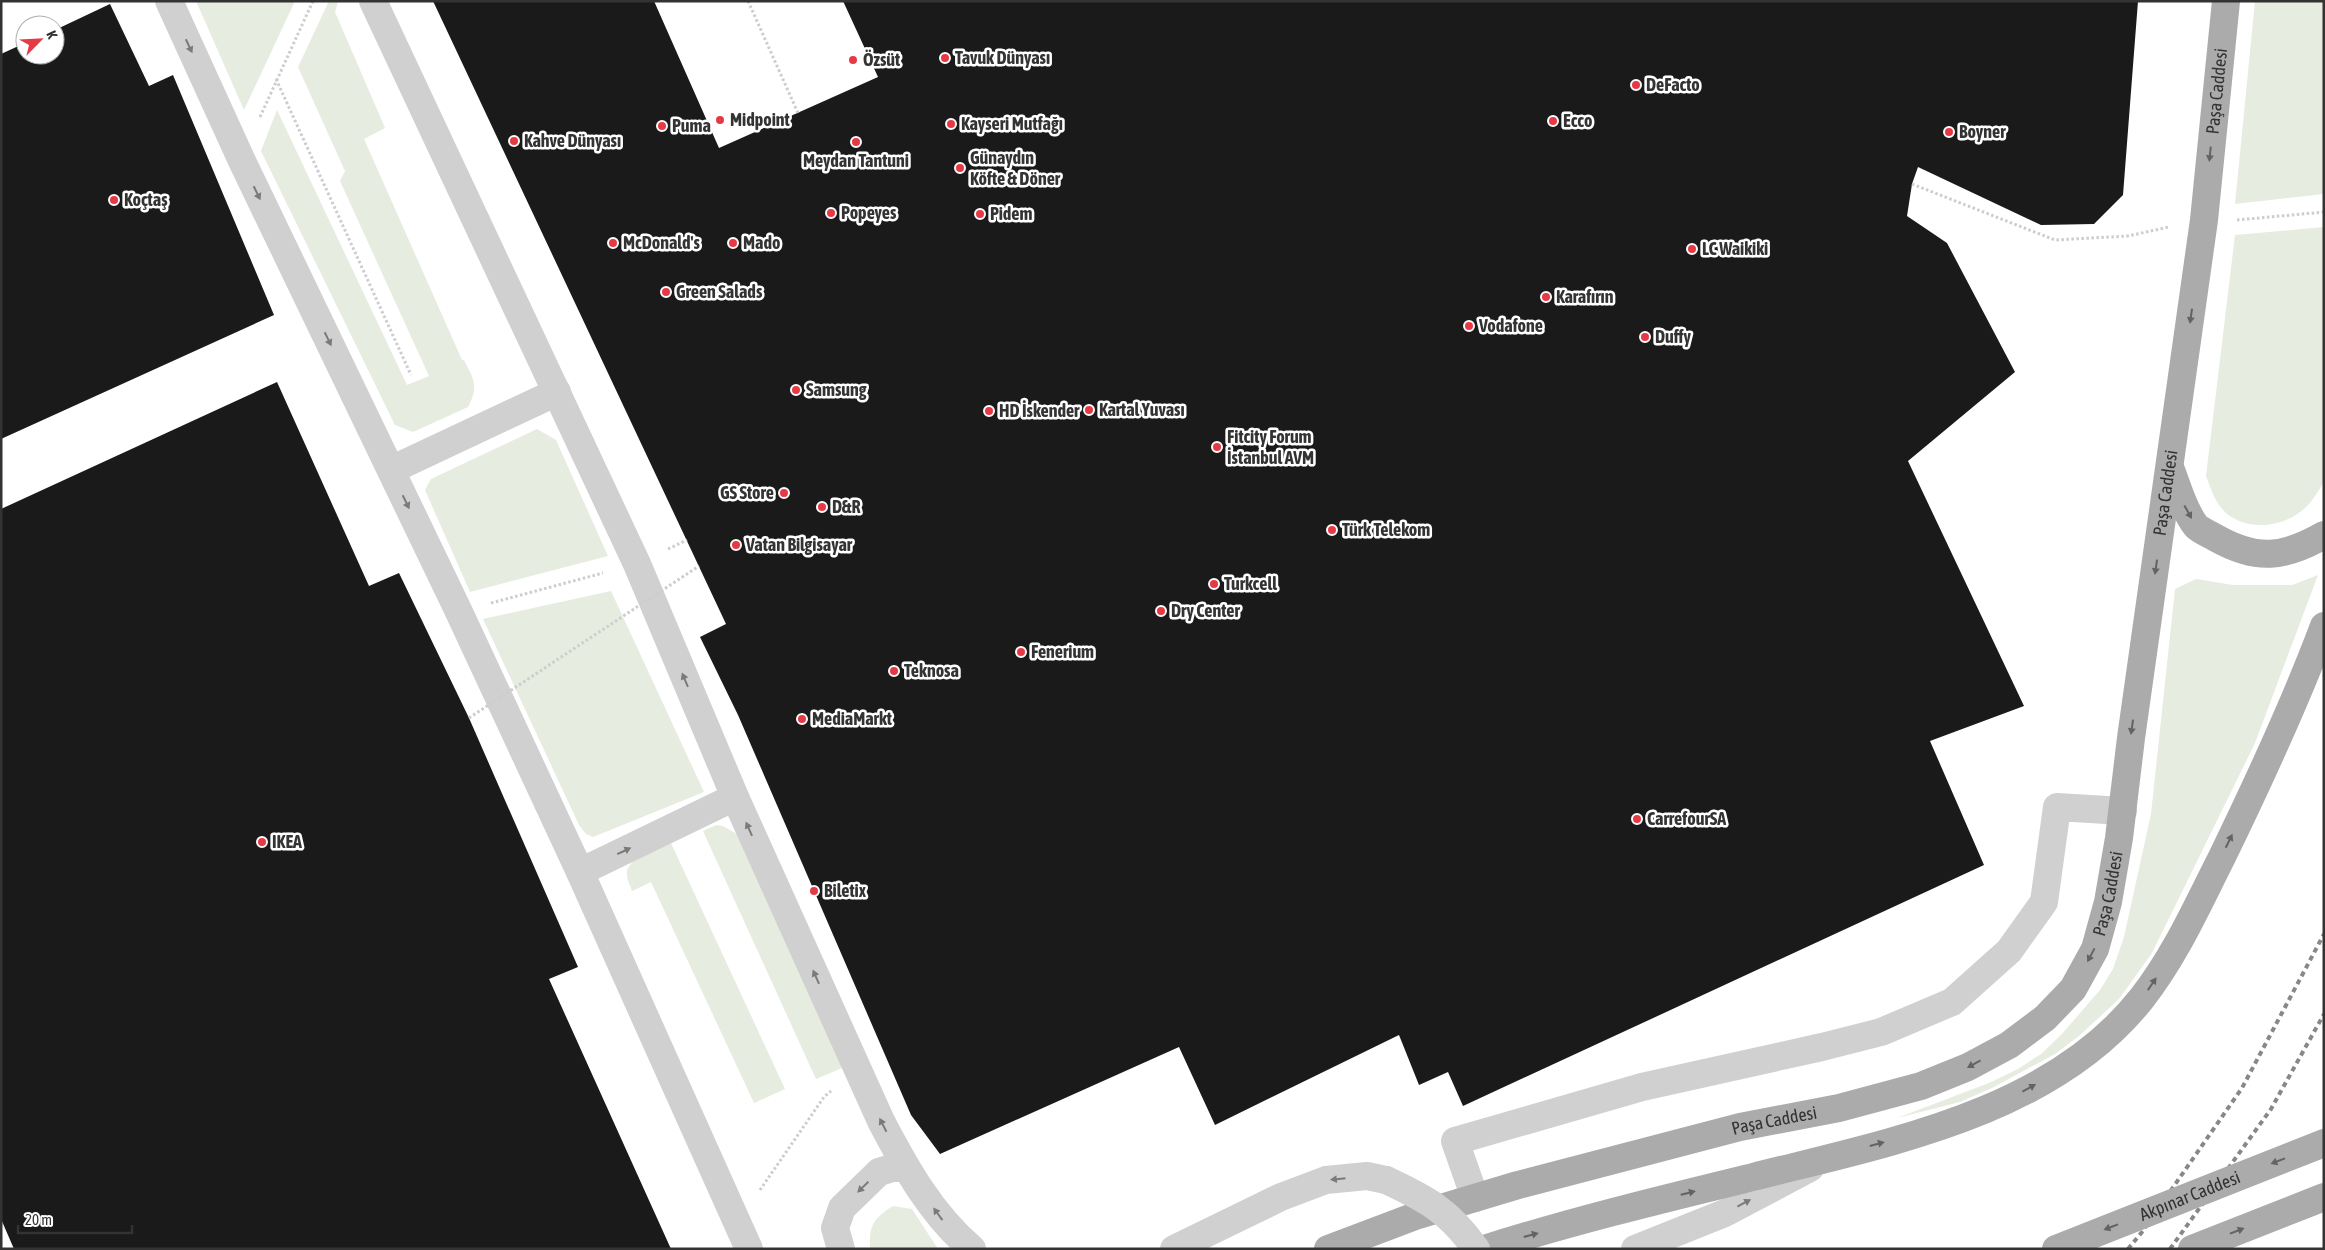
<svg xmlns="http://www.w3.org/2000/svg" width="2325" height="1250" viewBox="0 0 2325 1250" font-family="'Asap Condensed',sans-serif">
  <rect width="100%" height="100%" fill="#fff"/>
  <g fill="#e6ecdf">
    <path d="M196 1H295L244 110Z"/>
    <path d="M329 1H338L335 12 385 128 364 139 462 360H464C474 380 479 386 468 407L413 432 395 425 261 151 277 110 407 385 429 376 340 181 345 171 298 67Z"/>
    <path d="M2255 1H2324V194L2235 204Z"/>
    <path d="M2324 227V482C2318 491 2313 501 2305 508 2285 527 2248 532 2226 513 2215 503 2211 489 2206 476L2235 235Z"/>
    <path d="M537 429 556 440 608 556 470 592 425 490 431 479Z"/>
    <path d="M2318 575 2255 743 2152 953 2119 999 2079 1036 2055 1054 1992 1088 1960 1102 1897 1118 1989 1083 2018 1069 2041 1054 2061 1035 2100 990 2113 969 2124 937 2151 814 2175 589 2196 579 2233 585H2292Z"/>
    <path d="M611 591 704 792 593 837 586 834 579 825 483 619Z"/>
    <path d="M716 825 723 826 742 837 849 1065 816 1079 703 831Z"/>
    <path d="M670 841 785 1089 754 1103 651 882 632 891C630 885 626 878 627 871 631 856 658 848 670 841Z"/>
    <path d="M893 1206 912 1209 938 1249H870C869 1225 873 1219 893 1206Z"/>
  </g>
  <g fill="#1a1a1a">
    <path d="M433 1H654L719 148 878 77 843 1H2138L2123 195 2094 224 2041 225 1918 167 1912 184 1907 216 1947 243 2015 372 1908 461 2024 706 1930 741 1984 865 1463 1106 1448 1072 1419 1085 1399 1035 1215 1125 1179 1047 940 1154 911 1115 738 715 700 637 726 624Z"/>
    <path d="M110 4 149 86 173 75 274 315 1 439V54L25 43V55H55V30Z"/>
    <path d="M277 382 369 586 399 573 469 718 578 967 549 979 671 1249H14L1 1219V509Z"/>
  </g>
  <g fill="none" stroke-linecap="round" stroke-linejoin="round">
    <g stroke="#cdcdcd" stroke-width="3" stroke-dasharray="2.5 2.5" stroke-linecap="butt">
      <path d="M748 1 798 113"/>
      <path d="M276 79 411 375"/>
      <path d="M260 117 313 1"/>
      <path d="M1912 184 2055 240 2128 236 2169 227"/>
      <path d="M2237 220 2324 212"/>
      <path d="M668 549 687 540"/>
      <path d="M491 603 603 573"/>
      <path d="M760 1190 824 1097 831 1091"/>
    </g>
    <g stroke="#d0d0d0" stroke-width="28">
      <path d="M169 1 242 161 459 612 580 872 749 1249"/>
      <path d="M373 1 637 564 735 797 881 1121C905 1167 931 1214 972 1249"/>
      <path d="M391 470 557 392"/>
      <path d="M580 872 735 797"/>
      <path d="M1475 1198 1455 1141 1642 1087 1822 1047 1881 1032 1952 1002 2009 951 2044 902 2057 807 2123 811"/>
      <path d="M841 1249 835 1228 842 1208 879 1172 892 1168H906"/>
      <path d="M1174 1249 1281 1197 1326 1180 1367 1176 1386 1180"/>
      <path d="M1635 1249 1725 1213 1810 1168"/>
    </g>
    <g stroke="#ababab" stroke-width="28">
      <path d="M2171 470C2178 488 2184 511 2196 526 2201 531 2210 534 2216 538 2257 561 2284 558 2324 535"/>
      <path id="s1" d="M1328 1249 1418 1215 1518 1185 1740 1127 1839 1108 1921 1086 1968 1067 2009 1045 2045 1018 2073 989 2095 949 2108 902 2119 838 2131 738 2204 220 2226 1"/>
      <path d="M1484 1249C1572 1221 1663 1199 1753 1177 1887 1143 2052 1113 2142 998 2175 956 2197 906 2221 859 2258 783 2294 706 2324 626"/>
      <path d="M2192 1249 2324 1197"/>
    </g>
    <g stroke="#888" stroke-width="4" stroke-dasharray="5 4" stroke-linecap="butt">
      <path d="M2128 1249 2142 1232 2242 1088 2324 934"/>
      <path d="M2170 1249 2271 1109 2324 1014"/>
    </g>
    <path stroke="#cdcdcd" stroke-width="3" stroke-dasharray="2.5 2.5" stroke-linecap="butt" d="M469 718 699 566"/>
    <path stroke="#d0d0d0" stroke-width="28" d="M1386 1180C1427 1199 1449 1211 1476 1249"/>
    <path stroke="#ababab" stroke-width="28" id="s2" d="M2056 1249 2324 1143"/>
  </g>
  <defs><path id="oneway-solid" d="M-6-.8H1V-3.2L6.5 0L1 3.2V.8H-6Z" transform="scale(1.25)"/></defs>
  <g fill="#7a7a7a">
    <use href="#oneway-solid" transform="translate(189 46) rotate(65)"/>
    <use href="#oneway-solid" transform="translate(257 193) rotate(64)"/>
    <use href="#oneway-solid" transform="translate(328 339) rotate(64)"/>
    <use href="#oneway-solid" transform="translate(406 502) rotate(64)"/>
    <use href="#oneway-solid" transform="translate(685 680) rotate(-113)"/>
    <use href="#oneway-solid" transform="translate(749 829) rotate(-114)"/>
    <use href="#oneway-solid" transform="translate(624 851) rotate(-25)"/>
    <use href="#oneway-solid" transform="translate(816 977) rotate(-114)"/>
    <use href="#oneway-solid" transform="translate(883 1125) rotate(-117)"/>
    <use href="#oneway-solid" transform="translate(1338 1179) rotate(174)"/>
    <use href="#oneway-solid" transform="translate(863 1187) rotate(136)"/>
    <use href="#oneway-solid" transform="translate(1744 1203) rotate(-28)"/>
    <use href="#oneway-solid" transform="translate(938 1214) rotate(-126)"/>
  </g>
  <g fill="#636363">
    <use href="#oneway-solid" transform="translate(2210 154) rotate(96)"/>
    <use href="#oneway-solid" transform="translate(2191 316) rotate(98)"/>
    <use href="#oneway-solid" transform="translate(2188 512) rotate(61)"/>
    <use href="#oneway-solid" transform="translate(2156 567) rotate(98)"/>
    <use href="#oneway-solid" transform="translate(2132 727) rotate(98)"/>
    <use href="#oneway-solid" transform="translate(2229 841) rotate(-64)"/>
    <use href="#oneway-solid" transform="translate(2091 955) rotate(118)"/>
    <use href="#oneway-solid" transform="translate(2152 984) rotate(-56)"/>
    <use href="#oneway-solid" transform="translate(1974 1064) rotate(151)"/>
    <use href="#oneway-solid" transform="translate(2029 1088) rotate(-29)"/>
    <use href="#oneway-solid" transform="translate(1877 1144) rotate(-15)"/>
    <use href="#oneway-solid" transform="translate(2278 1161) rotate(159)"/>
    <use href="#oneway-solid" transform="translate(1688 1193) rotate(-14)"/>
    <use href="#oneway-solid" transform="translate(2111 1227) rotate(159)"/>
    <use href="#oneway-solid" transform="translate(2237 1231) rotate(-21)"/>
    <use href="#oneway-solid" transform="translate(1531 1235) rotate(-15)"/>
  </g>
  <g fill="#e63946" stroke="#fff" stroke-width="2">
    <circle cx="945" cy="58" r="5"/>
    <circle cx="853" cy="60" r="5"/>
    <circle cx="1636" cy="85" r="5"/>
    <circle cx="720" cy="120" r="5"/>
    <circle cx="1553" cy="121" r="5"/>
    <circle cx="951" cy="124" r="5"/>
    <circle cx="662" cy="126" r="5"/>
    <circle cx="1949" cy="132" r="5"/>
    <circle cx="514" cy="141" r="5"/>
    <circle cx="856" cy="142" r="5"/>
    <circle cx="960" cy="168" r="5"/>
    <circle cx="114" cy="200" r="5"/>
    <circle cx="831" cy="213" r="5"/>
    <circle cx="980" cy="214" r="5"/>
    <circle cx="613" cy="243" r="5"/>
    <circle cx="733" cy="243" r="5"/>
    <circle cx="1692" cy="249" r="5"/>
    <circle cx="666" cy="292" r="5"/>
    <circle cx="1546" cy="297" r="5"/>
    <circle cx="1469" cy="326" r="5"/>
    <circle cx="1645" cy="337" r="5"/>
    <circle cx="796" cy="390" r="5"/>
    <circle cx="1089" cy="410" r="5"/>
    <circle cx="989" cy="411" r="5"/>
    <circle cx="1217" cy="447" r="5"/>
    <circle cx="784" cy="493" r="5"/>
    <circle cx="822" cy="507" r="5"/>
    <circle cx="1332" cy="530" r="5"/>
    <circle cx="736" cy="545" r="5"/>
    <circle cx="1214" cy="584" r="5"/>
    <circle cx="1161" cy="611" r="5"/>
    <circle cx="1021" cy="652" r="5"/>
    <circle cx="894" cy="671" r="5"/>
    <circle cx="802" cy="719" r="5"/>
    <circle cx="1637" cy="819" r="5"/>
    <circle cx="262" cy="842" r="5"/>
    <circle cx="814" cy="891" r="5"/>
  </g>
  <g text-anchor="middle" stroke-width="5" stroke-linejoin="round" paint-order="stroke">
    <g font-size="18" font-weight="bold" fill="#333" stroke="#fff" text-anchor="start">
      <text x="955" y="64">Tavuk Dünyası</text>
      <text x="863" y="66">Özsüt</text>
      <text x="1646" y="91">DeFacto</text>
      <text x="730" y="126">Midpoint</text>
      <text x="1563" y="127">Ecco</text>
      <text x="961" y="130">Kayseri Mutfağı</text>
      <text x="672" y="132">Puma</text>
      <text x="1959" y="138">Boyner</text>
      <text x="524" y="147">Kahve Dünyası</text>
      <text x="970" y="164">Günaydın<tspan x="970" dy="21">Köfte &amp; Döner</tspan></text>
      <text x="856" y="167" text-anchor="middle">Meydan Tantuni</text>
      <text x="124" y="206">Koçtaş</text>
      <text x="841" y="219">Popeyes</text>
      <text x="990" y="220">Pidem</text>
      <text x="623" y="249">McDonald's</text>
      <text x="743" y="249">Mado</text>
      <text x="1702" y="255">LC Waikiki</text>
      <text x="676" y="298">Green Salads</text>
      <text x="1556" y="303">Karafırın</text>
      <text x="1479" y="332">Vodafone</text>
      <text x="1655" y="343">Duffy</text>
      <text x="806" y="396">Samsung</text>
      <text x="1099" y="416">Kartal Yuvası</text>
      <text x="999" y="417">HD İskender</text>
      <text x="1227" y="443">Fitcity Forum<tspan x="1227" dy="21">İstanbul AVM</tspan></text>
      <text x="774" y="499" text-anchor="end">GS Store</text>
      <text x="832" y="513">D&amp;R</text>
      <text x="1342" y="536">Türk Telekom</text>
      <text x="746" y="551">Vatan Bilgisayar</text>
      <text x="1224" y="590">Turkcell</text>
      <text x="1171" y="617">Dry Center</text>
      <text x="1031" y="658">Fenerium</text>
      <text x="904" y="677">Teknosa</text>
      <text x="812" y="725">MediaMarkt</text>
      <text x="1647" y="825">CarrefourSA</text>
      <text x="272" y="848">IKEA</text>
      <text x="824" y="897">Biletix</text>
    </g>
    <g font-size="18" fill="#333" stroke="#fff">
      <text dy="6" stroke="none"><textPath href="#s1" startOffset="1711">Paşa Caddesi</textPath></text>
      <text dy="6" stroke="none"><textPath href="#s1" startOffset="1306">Paşa Caddesi</textPath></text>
      <text dy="6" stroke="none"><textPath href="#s1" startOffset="901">Paşa Caddesi</textPath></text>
      <text dy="6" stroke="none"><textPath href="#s1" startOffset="465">Paşa Caddesi</textPath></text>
      <text dy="6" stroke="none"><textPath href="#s2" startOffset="144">Akpınar Caddesi</textPath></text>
    </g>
  </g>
  <rect width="2325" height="1250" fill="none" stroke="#333333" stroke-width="5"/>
  <g transform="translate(40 40) rotate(66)"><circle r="24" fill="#ffffff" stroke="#adadad"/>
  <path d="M0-4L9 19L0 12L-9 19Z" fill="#e63946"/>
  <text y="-8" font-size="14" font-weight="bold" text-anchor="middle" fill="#333333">K</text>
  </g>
  <path d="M18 1225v8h114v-8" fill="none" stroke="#333333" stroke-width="2.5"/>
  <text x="25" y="1225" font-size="15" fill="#333333" stroke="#ffffff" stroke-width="4" paint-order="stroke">20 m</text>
</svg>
